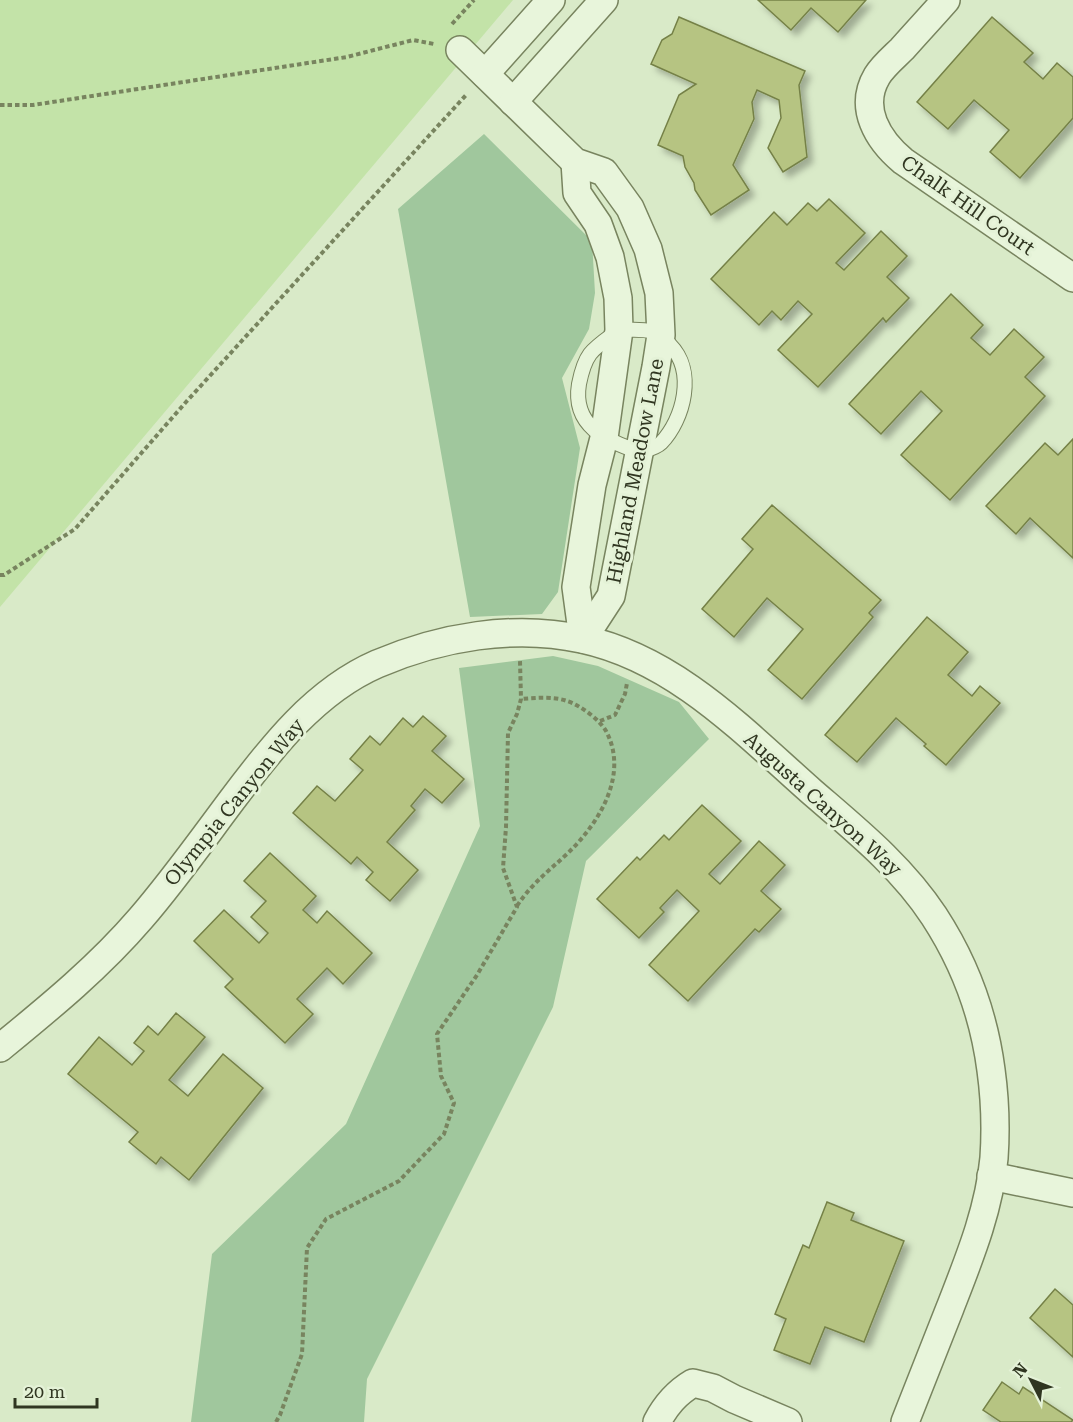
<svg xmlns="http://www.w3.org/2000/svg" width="1073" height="1422" viewBox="0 0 1073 1422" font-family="'Roboto Serif',serif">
  <defs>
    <filter id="shadow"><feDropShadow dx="5.5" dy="5.5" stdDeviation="3" flood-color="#0004"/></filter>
  </defs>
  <rect width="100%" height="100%" fill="#d9eac8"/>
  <g fill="#a0c79d">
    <path d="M484 134 592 241 595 293 589 329 562 378 580 448 558 592 542 614 470 617 398 209Z"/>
    <path d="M553 656 598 666 679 702 709 739 586 861 553 1007 367 1379 364 1422H191L212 1254 346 1124 480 826 459 668Z"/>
  </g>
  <path fill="#c3e3a8" d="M0 0H513L0 607Z"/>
  <g fill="#b6c482" stroke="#758147" stroke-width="1.5" filter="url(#shadow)">
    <path d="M758 0H866L838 32 811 8 791 30Z"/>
    <path d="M679 17 805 71 799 85 807 157 783 172 768 148 781 118 779 100 757 90 752 102 754 119 733 165 749 190 711 215 695 190 694 183 685 167 683 156 658 145 679 95 696 84 651 64 662 40 672 34Z"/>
    <path d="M992 17 1033 53 1024 62 1043 79 1057 63 1073 77V118L1020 178 990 152 1009 130 974 100 948 129 917 102Z"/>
    <path d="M829 199 865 233 836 263 844 270 881 231 907 256 887 277 909 298 886 322 883 318 818 387 778 350 812 314 798 301 781 320 772 311 759 325 711 279 774 212 787 225 808 203 817 211Z"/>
    <path d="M951 294 983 325 971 338 990 355 1014 329 1044 357 1025 377 1045 396 950 500 901 455 942 411 921 391 881 434 849 404Z"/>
    <path d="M1073 439V558L1030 518 1016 534 986 506 1045 443 1058 455Z"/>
    <path d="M772 505 881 600 869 613 873 617 802 699 768 670 803 629 767 598 734 637 702 609 753 549 742 539Z"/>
    <path d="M927 617 968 652 948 675 972 696 980 686 1000 703 946 765 924 746 926 744 896 718 857 762 825 735Z"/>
    <path d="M423 716 446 736 432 751 464 779 442 803 425 789 411 806 415 810 387 842 418 870 390 901 366 880 373 872 357 857 351 864 293 813 317 786 335 801 363 770 350 759 370 736 380 745 403 718 413 727Z"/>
    <path d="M702 805 741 841 709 874 720 884 759 841 785 865 761 891 781 909 759 932 755 929 688 1001 649 965 699 911 677 890 660 908 664 912 639 938 597 899 637 857 640 860 664 835 669 840Z"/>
    <path d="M270 853 316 896 303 910 317 923 327 911 372 953 343 984 327 968 297 999 313 1014 285 1043 225 987 233 979 194 941 224 910 259 943 268 933 251 917 266 901 244 881Z"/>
    <path d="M176 1013 205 1037 169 1080 188 1096 223 1054 263 1088 189 1180 161 1157 156 1164 129 1142 138 1132 68 1074 99 1037 132 1065 144 1051 134 1043 148 1026 158 1035Z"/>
    <path d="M827 1202 854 1213 851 1220 904 1241 864 1342 825 1327 810 1364 774 1350 786 1319 775 1314 803 1245 809 1248Z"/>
    <path d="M1055 1289 1073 1305V1357L1030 1318Z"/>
    <path d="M1002 1382 1019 1394 1023 1387 1073 1420 1071 1422H1001L983 1410Z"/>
  </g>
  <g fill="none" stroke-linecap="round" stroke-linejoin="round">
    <g stroke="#78845f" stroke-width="16">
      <path id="service" d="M619 330C632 330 649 328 661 335 664 337 668 342 670 345 696 371 684 419 661 443 656 448 647 450 640 452 606 441 572 426 579 384 581 374 584 362 590 354 597 345 610 337 619 330Z"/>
    </g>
    <g stroke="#78845f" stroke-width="30">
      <g id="minor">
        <path d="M946 0C932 16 917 32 902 49 894 57 883 66 877 76 858 108 878 140 903 161L1073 278"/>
        <path d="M460 50 575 162 604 172 630 208 648 249 659 293 661 335 656 367 611 596 583 639"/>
        <path d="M485 74 551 0"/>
        <path d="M513 102 604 0"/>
        <path d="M575 162 577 193 598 224 610 257 618 298 619 330 604 438 592 485 576 587 583 639"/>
        <path d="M0 1048C50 1007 99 967 141 918 173 881 202 840 232 800 271 748 315 691 377 664 440 637 514 624 582 639 675 659 743 731 812 792 856 830 902 867 934 916 964 962 984 1016 991 1070 995 1099 996 1129 994 1158 989 1211 969 1259 950 1308 935 1346 920 1384 905 1422"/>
        <path d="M991 1176 1073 1193"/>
        <path d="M657 1422C666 1405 676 1393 693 1383L713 1388 734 1399 788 1422"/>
      </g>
    </g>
    <g stroke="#78845f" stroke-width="4" stroke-dasharray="4.5 3" stroke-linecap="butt">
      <path d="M452 24 474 0"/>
      <path d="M0 105H33L347 57 413 40 434 44"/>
      <path d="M0 575H4L75 529 186 402 467 94"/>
      <path d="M600 721 615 715 625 694 627 683"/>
      <path d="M517 906C532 883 549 871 568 853 600 822 629 774 606 731 600 720 580 705 567 701 553 696 535 698 521 699"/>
      <path d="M276 1422 280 1415 302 1354 307 1248 326 1219 399 1181 444 1134 454 1103 441 1076 437 1034 477 975 517 907 503 868 506 827 508 733 517 714 521 699 520 661"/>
    </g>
    <use href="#service" stroke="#e8f5db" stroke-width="14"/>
    <use href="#minor" stroke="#e8f5db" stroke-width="27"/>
  </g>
  <g text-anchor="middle" stroke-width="6" stroke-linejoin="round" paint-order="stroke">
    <g font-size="20" fill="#303621" stroke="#e4f2d7">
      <text transform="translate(968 205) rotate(35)" y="7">Chalk Hill Court</text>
      <text transform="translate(635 471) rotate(-79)" y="7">Highland Meadow Lane</text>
      <text transform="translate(234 802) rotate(-51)" y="7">Olympia Canyon Way</text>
      <text transform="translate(823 804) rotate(42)" y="7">Augusta Canyon Way</text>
    </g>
  </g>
  <g transform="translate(1031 1380) rotate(312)" stroke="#e4f2d7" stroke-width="4.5" paint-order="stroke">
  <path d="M0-4.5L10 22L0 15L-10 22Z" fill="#303621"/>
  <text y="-9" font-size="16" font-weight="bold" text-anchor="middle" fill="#303621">N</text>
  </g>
  <path d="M15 1398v9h82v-9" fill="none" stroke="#303621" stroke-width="3"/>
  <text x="24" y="1398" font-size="18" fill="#303621" stroke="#e4f2d7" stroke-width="4.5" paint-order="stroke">20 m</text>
</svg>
